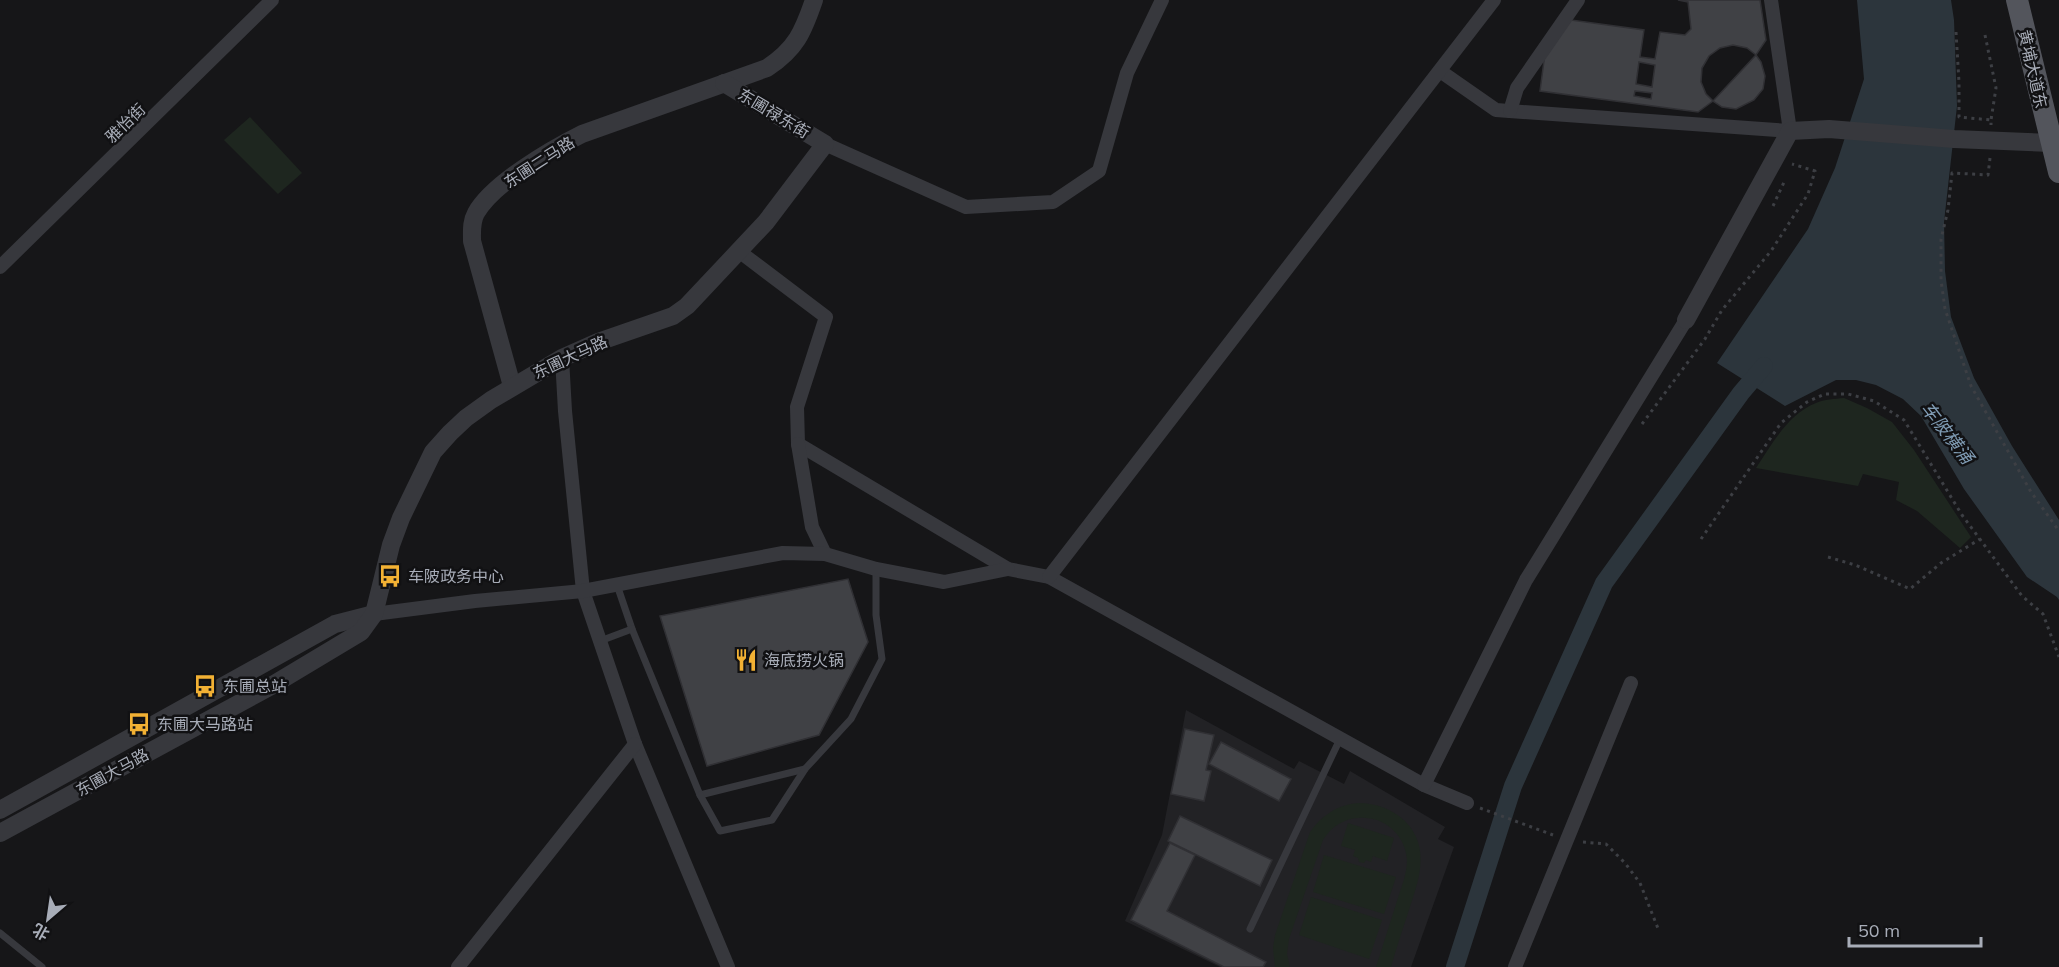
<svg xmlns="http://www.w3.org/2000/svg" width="2059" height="967" viewBox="0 0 2059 967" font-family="Mulish,'Noto Sans SC',sans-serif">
  <rect width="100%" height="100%" fill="#161618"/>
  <path fill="#222225" d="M1186 710 1294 769 1299 761 1344 784 1350 771 1445 827 1438 839 1454 847 1411 967H1220L1125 921 1162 835Z"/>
  <g fill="#1e261f">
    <path d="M250 117 302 173 278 194 224 140Z"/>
    <path d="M1844 398 1867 408 1892 422 1914 450 1971 537 1960 548 1917 511 1896 500 1899 482 1863 474 1858 486 1756 468C1772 444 1788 414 1816 403 1824 399 1835 399 1844 398Z"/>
    <path d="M1358 803C1376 803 1392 809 1405 821 1432 849 1418 882 1408 913 1402 931 1396 949 1391 967H1376C1383 945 1390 923 1397 901 1401 888 1407 874 1407 860 1406 838 1388 819 1366 818 1348 816 1332 825 1323 840L1289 939 1287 954 1290 967H1275L1273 948 1275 935 1310 832C1322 815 1337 805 1358 803Z"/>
    <path d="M1348 823 1394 838 1387 861 1373 856 1371 862 1366 860 1364 863 1359 862 1358 858 1353 856 1355 850 1341 846Z"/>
    <path d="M1324 855 1396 877 1384 914 1313 892Z"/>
    <path d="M1311 897 1382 920 1369 959 1299 935Z"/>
  </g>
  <path fill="#2c353c" d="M1857 0H1951L1954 20 1957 106 1944 222 1945 271 1951 317 1974 378 2012 446 2059 520V600L2057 597 2027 577 1964 489 1921 416 1903 399 1876 385 1856 380H1836L1785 406 1717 363 1808 229 1835 168 1864 79Z"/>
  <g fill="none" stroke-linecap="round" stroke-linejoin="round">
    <path stroke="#2c353c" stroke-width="18" d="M1455 967 1513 786 1604 583 1741 393 1764 366"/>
  </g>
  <g fill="#404145" stroke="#303034" stroke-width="1.5" fill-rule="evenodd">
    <path d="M1678 0H1760L1766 40 1756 55 1747 48 1733 45 1720 48 1709 56 1702 68 1701 82 1706 94 1713 101 1698 112 1540 91 1545 53 1571 20 1644 30 1640 57 1655 59 1660 32 1685 35 1691 29 1688 2ZM1639 62 1655 65 1652 87 1636 84ZM1635 91 1652 93 1651 99 1634 96Z"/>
    <path d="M1756 55 1761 62 1765 76 1763 89 1754 100 1736 109 1722 107 1713 101Z"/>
    <path d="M848 579 868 642 819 735 707 766 660 616Z"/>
    <path d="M1185 729 1214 735 1206 770 1211 771 1204 801 1171 794Z"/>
    <path d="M1221 742 1291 779 1279 801 1209 764Z"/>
    <path d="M1180 816 1272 860 1260 886 1168 841Z"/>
    <path d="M1170 843 1195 855 1167 911 1266 962 1263 967H1224L1131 920Z"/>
  </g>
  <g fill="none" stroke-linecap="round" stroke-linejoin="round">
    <g stroke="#3d3f44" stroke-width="3" stroke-dasharray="3 4.5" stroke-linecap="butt">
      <path d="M1956 32 1959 82V117L1991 120V125"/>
      <path d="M1985 35 1996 88 1991 120"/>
      <path d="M1990 158 1988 175 1952 173 1948 210 1941 239V280L1945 309 1971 386 2031 492 2059 531"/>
      <path d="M1773 206 1785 180"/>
      <path d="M1642 424 1705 339 1722 310 1771 251 1808 194 1815 171 1792 164"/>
      <path d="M1701 539 1781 423 1807 402 1825 394H1848L1874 401 1904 420 1962 515 2022 596 2043 614 2059 657"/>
      <path d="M1828 557 1855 565 1910 589 1941 563 1980 539"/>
      <path d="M1480 808 1553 835"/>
      <path d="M1583 842 1606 844 1625 863 1640 883 1659 931"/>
    </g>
    <g stroke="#37383d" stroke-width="7">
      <path d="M617 585 632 629"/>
      <path d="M600 641 632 629 700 795 805 769 851 719 882 659 876 615V569"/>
      <path d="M700 795 720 831 772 820 805 769"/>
      <path d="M1250 929 1340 739"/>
      <path d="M0 933 42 967"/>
    </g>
    <g stroke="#37383d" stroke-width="14">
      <path d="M1440 71 1496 110 1790 131 1771 0"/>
      <path d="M1510 111 1517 88 1578 0"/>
      <path d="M825 144 966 207 1053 202 1099 171 1127 73 1162 0"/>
      <path d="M740 252 826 317 797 407 798 444 1008 569 1049 577 1424 785 1467 803"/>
      <path d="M0 267 272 0"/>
      <path d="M562 358 565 411 583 591 635 744 728 967"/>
      <path d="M798 444 812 527 825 554"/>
      <path d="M1049 577 1494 0"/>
      <path d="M374 614 475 601 583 591 783 553 825 554 876 569 944 582 1008 569"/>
      <path d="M1424 785 1526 580 1686 320"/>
      <path d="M458 967 635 744"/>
      <path d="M1515 967 1631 683"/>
    </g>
    <g stroke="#37383d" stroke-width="18">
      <path d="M1686 320 1790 131 1829 129 1954 139 2051 143"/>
      <path d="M512 386 472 241C472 231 471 222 476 213 493 183 552 149 582 134L767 68C796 49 803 32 814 0"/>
      <path d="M0 810 335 624 374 614"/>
      <path d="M0 833 271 686 361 632 374 614 391 545 401 518 433 452 450 433 466 418 491 400 562 358 598 342 673 316 687 306 766 222 825 144 724 83"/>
    </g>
    <path stroke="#53555c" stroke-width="22" d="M2017 0 2059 172"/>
  </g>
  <defs>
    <g id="bus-bare" transform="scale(1.8)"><path d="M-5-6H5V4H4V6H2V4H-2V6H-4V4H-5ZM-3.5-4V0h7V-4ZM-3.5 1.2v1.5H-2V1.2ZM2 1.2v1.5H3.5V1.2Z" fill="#f2b134" stroke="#111113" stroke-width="2.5" paint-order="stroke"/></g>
    <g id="restaurant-bare" transform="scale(1.8)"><path d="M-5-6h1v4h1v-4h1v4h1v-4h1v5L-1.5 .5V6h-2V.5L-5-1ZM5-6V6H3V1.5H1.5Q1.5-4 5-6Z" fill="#f2b134" stroke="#111113" stroke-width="2.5" paint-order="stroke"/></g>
  </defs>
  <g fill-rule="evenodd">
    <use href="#bus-bare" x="390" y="576"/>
    <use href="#restaurant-bare" x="746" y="660"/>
    <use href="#bus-bare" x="205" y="686"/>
    <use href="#bus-bare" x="139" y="724"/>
  </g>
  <g text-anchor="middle" stroke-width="5" stroke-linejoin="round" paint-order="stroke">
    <g font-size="16" fill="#a8adb8" stroke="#111113">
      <text transform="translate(2033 69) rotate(77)" y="6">黄埔大道东</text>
      <text transform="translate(774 113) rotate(31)" y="6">东圃禄东街</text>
      <text transform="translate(125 123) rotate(-44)" y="6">雅怡街</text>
      <text transform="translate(539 162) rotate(-33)" y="6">东圃二马路</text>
      <text transform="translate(570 357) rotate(-25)" y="6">东圃大马路</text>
      <text transform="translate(112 772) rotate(-29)" y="6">东圃大马路</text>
    </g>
    <g font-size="16" fill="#a8adb8" stroke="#111113" text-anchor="start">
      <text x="408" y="582">车陂政务中心</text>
      <text x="764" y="666">海底捞火锅</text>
      <text x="223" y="692">东圃总站</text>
      <text x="157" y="730">东圃大马路站</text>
    </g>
    <g font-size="18" font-style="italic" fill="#7f9bb3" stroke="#111113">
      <text transform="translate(1947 433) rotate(52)" y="6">车陂横涌</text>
    </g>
  </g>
  <g transform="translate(48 919) rotate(209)" stroke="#111113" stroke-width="4.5" paint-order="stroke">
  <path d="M0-4.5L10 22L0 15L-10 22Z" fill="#a8adb8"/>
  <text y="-9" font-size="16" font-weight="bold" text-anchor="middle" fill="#a8adb8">北</text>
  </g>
  <path d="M1849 937v9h132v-9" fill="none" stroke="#a8adb8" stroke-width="3"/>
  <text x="1858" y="937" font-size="18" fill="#a8adb8" stroke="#111113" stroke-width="4.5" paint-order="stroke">50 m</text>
</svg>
